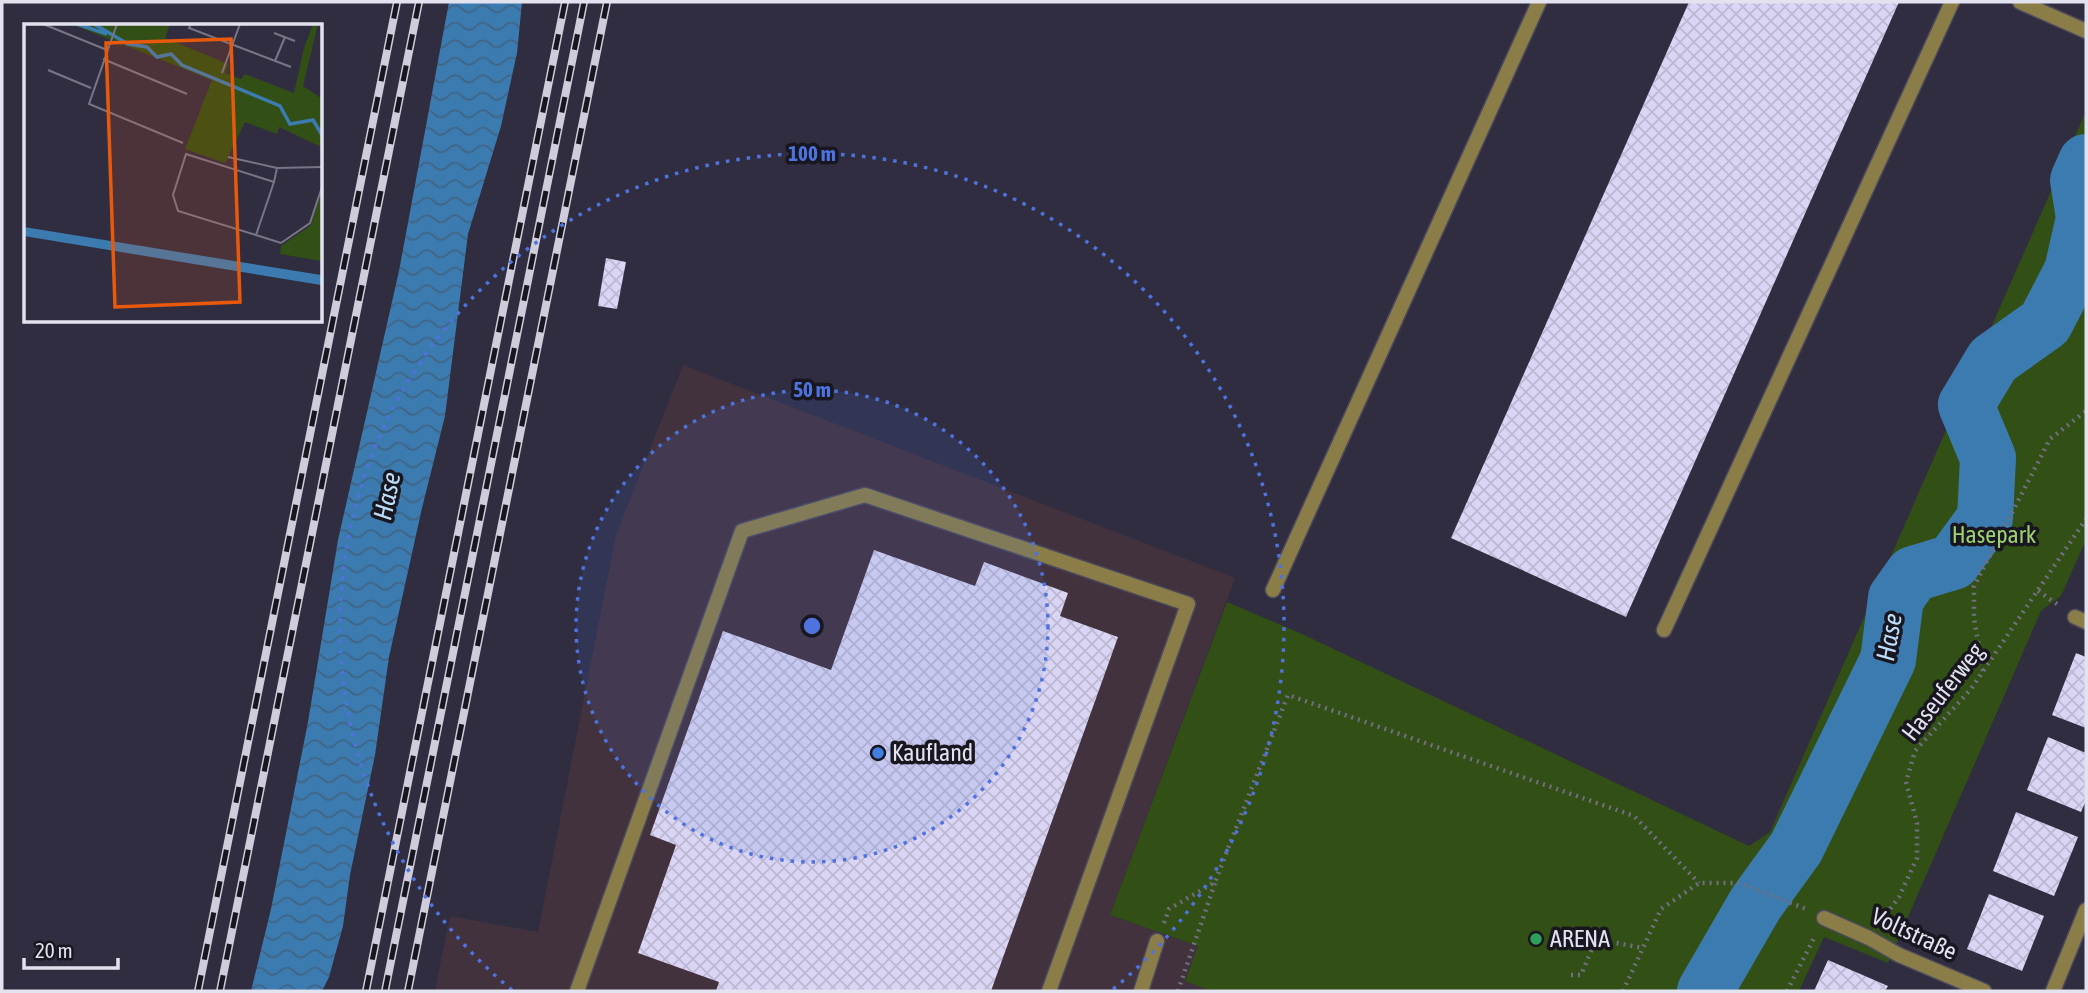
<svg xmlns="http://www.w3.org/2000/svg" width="2088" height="993" viewBox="0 0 2088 993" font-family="'Asap Condensed',sans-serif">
  <defs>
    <pattern id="water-waves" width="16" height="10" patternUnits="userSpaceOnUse" patternTransform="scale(1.75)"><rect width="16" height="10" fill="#3c7baf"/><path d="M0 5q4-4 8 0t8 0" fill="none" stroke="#3f6586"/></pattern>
    <pattern id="building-cross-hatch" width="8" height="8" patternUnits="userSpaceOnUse" patternTransform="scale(1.75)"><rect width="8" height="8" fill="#dad5f4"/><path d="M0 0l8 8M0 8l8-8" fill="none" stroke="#bcb8d2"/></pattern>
  </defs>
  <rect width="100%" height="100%" fill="#302d41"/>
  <path fill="#42323e" d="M683 365 1235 578 1110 915 1198 946 1185 981 1211 991H435L450 916 538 932 616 535Z"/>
  <path fill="#324f15" d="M2086 111V540L2061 596 2041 611 1888 963 1824 937 1799 991H1211L1185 981 1198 946 1110 915 1227 602 1302 634 1749 846 1770 832Z"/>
  <path fill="url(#water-waves)" d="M449 2H522L517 53 501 126 468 234 445 416 422 508 389 657 375 755 350 875 343 926 329 977 322 991H251L271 909 308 722 338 540 399 271Z"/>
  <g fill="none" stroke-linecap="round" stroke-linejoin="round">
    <path stroke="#3c7baf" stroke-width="56" d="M1705 991 1756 903 1796 848 1888 660 1896 598 1913 574 1953 562 1985 518 1988 458 1966 405 1993 360 2045 323 2072 271 2084 218 2078 180 2086 162"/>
  </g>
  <g fill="url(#building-cross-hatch)">
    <path d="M1689 2H1899L1626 617 1451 538Z"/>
    <path d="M606 258 626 262 617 309 598 306Z"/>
    <path d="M874 550 975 586 984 562 1068 593 1060 616 1118 637 991 991H716L719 982 638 953 676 845 650 835 723 631 831 670Z"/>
    <path d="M2076 653 2086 657V728L2052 715Z"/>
    <path d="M2048 737 2086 753V800L2081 812 2027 790Z"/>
    <path d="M2016 812 2078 837 2054 896 1993 871Z"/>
    <path d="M1989 894 2044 916 2022 971 1967 949Z"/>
    <path d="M1828 960 1888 986 1885 991H1814Z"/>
  </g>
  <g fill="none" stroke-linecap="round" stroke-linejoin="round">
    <g stroke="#4d4a5d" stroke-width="17">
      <g id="lane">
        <path d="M2020 2 2086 31"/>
        <path d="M1273 590 1539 2"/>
        <path d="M2075 617 2086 622"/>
        <path d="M1664 630 1952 2"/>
        <path d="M577 991 742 531 865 495 1188 604 1049 991"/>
      </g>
    </g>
    <g stroke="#4d4a5d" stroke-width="17">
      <g id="street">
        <path d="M1824 918 1869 938 1899 955 1984 991"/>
        <path d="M1141 991 1157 941"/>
        <path d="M2053 991 2086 910"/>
      </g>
    </g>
    <g stroke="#716f80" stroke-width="4.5" stroke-dasharray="2 5" stroke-linecap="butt">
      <path d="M2038 591 2057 604"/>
      <path d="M1983 671 1974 618V586L2050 439 2086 411"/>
      <path d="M1882 920 1899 897 1917 858V823L1906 782 1915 751 1971 689 2086 519"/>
      <path d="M1164 923 1169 909 1215 882 1288 695 1634 816 1699 883"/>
      <path d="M1571 975H1581L1596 939 1643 948"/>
      <path d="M1178 991 1215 883"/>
      <path d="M1623 991 1661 909 1699 883H1740L1806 909"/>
      <path d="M1787 991 1815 936"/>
    </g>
    <use href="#lane" stroke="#8a7d48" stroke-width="14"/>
    <use href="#street" stroke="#8a7d48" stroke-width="14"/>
    <g stroke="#cfcddb" stroke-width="8">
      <g id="rail">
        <path d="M198 991 397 2"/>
        <path d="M220 991 419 2"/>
        <path d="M366 991 565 2"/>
        <path d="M385 991 584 2"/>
        <path d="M408 991 607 2"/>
      </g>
    </g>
    <use href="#rail" stroke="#181720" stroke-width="5" stroke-dasharray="16" stroke-linecap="butt"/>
  </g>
  <circle cx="812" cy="626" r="236" fill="#4e73de" fill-opacity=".12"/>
  <g fill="none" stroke="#4e73de" stroke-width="3.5" stroke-dasharray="3.5 7">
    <circle cx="812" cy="626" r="236"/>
    <path d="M512 990A472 472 0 1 1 1112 990"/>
  </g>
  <circle fill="#3f7fe0" stroke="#181720" stroke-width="2.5" cx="878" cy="753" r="7"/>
  <circle fill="#2e9e5b" stroke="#181720" stroke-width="2.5" cx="1536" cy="939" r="7"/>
  <g text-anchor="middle" stroke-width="7" stroke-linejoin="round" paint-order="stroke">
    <g font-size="24" fill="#9dd072" stroke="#181720">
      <text x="1994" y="543">Hasepark</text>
    </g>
    <g font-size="24" fill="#e3e2ef" stroke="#181720">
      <text transform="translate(1943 692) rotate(-52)" y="8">Haseuferweg</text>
      <text transform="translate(1914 934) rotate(25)" y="8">Voltstraße</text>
    </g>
    <g font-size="24" fill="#e3e2ef" stroke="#181720" text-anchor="start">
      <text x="892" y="761">Kaufland</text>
      <text x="1550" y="947">ARENA</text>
    </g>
    <g font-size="26" font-style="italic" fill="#bdddfb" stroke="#181720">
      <text transform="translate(387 496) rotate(-78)" y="9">Hase</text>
      <text transform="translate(1889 637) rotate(-80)" y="9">Hase</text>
    </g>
  </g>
  <g transform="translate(24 24)">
    <rect width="298" height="298" fill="#302d41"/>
    <path d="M47 0H146L141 14 204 40 201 49 217 55 221 50 270 69 280 24 289 0H294L279 62 297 74V123L255 103 253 110 221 98 201 139 161 125 188 56ZM297 169V237L256 230 257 222 287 201Z" fill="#324f15"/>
    <path d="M0 203 297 251V261L0 212Z" fill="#3c7baf"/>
    <path fill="none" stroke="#3c7baf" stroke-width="3.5" d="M53 0 83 10M70 0 104 20 123 23 133 33 147 30 158 41 256 82 266 100 289 96 298 111"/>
    <path fill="none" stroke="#787587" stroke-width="2" d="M19 0 83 26M93 0 65 80 159 119M167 0 165 4 267 43M250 9 271 17M79 35 163 70M251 37 261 13M24 46 67 64M198 49 216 0M204 133 253 144 298 143M250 158 232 211 257 219 286 199 298 163M232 211 154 187 149 171 162 130 250 158 253 144"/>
    <path fill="#e8590c" fill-opacity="0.15" stroke="#e8590c" stroke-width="3.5" d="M207 15 216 278 91 283 82 19Z"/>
    <rect width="298" height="298" fill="none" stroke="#e3e2ef" stroke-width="3.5"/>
  </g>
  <circle cx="812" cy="626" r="10" fill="#4e73de" stroke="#181720" stroke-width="3.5"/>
  <g font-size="21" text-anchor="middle" font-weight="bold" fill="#4e73de" stroke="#181720" stroke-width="7" stroke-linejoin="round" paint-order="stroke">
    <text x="812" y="161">100 m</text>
    <text x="812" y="397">50 m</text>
  </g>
  <rect width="2088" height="993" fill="none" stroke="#e3e2ef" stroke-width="7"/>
  <path d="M24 958v10h94v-10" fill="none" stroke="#e3e2ef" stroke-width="3.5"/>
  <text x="35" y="958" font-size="21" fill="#e3e2ef" stroke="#181720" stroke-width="5" paint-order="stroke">20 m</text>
</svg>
